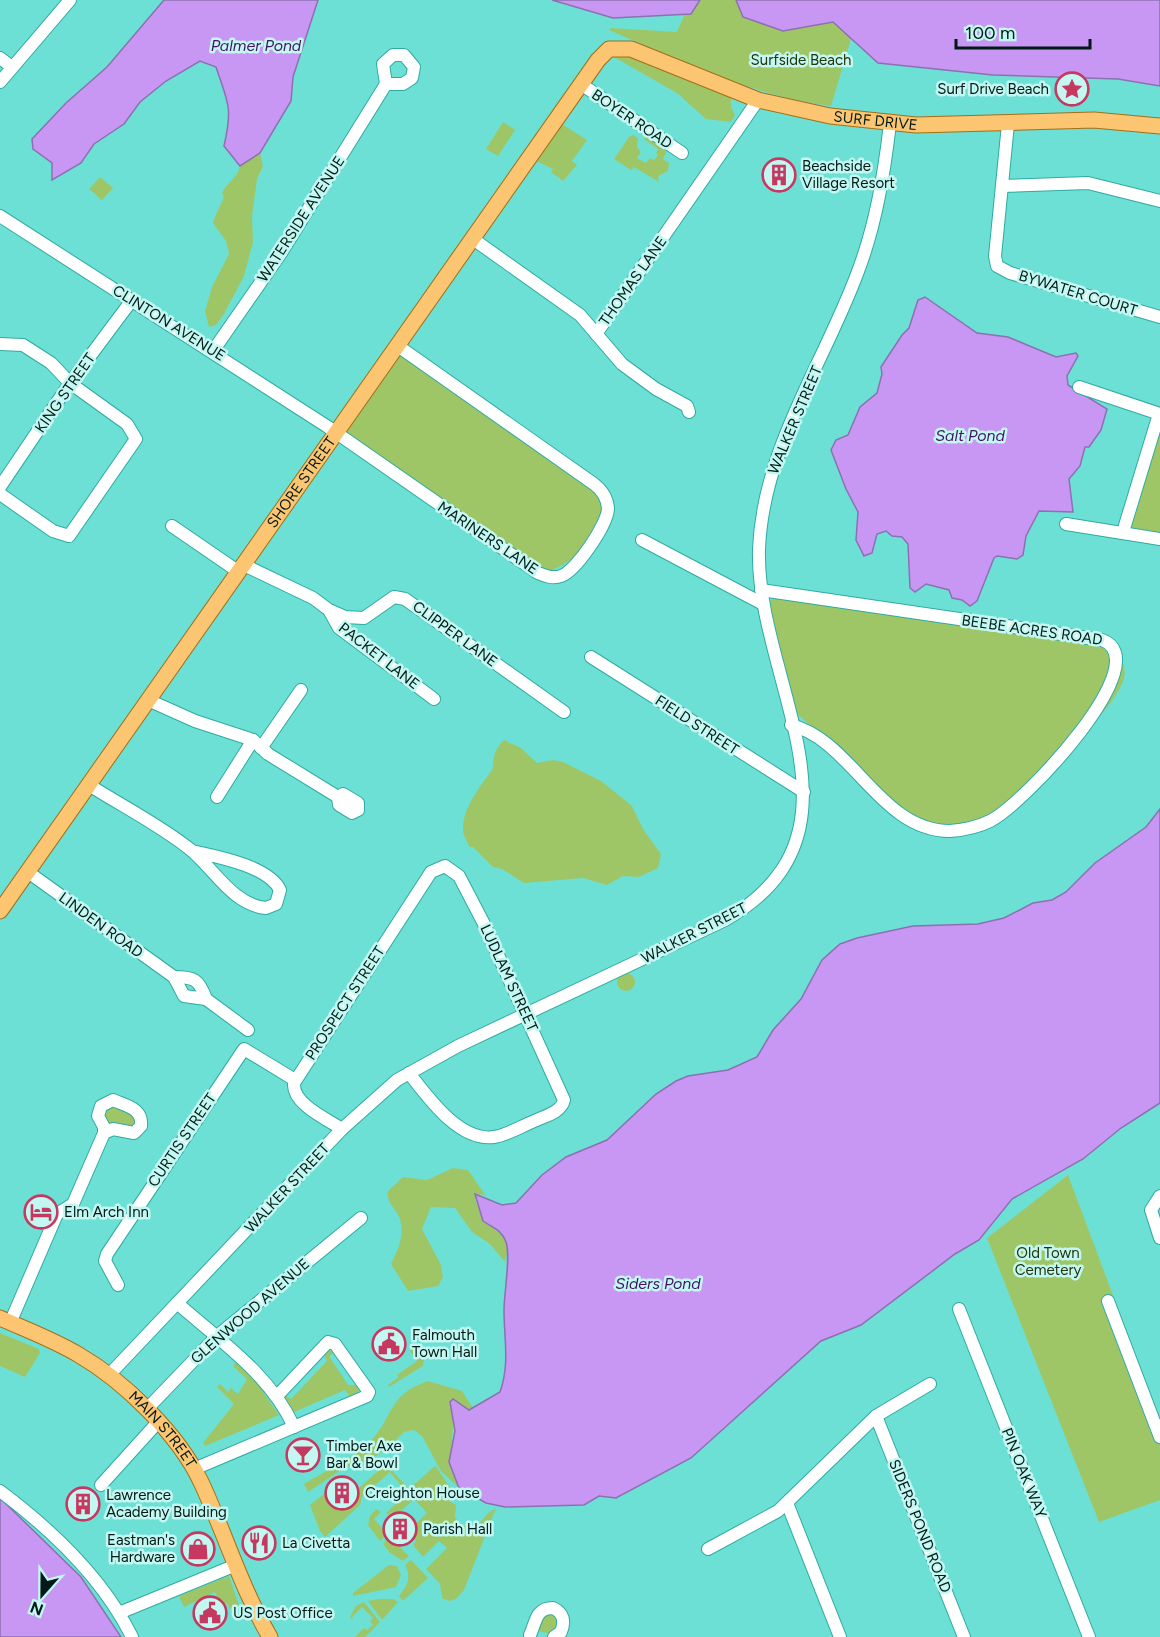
<svg xmlns="http://www.w3.org/2000/svg" width="1160" height="1637" viewBox="0 0 1160 1637" font-family="Figtree,sans-serif">
  <rect width="100%" height="100%" fill="#6de0d6"/>
  <g fill="#9ec667">
    <path d="M691 0H744L856 22 831 106C753 96 681 61 609 30L611 28 677 32Z"/>
    <path d="M612 56H631L731 97V107L735 115 731 122 706 119 677 93Z"/>
    <path d="M503 122 515 130 498 156 486 149Z"/>
    <path d="M562 124 587 140 572 161 577 165 563 181 551 172 553 169 536 161Z"/>
    <path d="M648 134 667 150 663 159 669 163 668 171 658 176 659 182 634 167 631 170 614 159 629 137 633 135 638 138 637 147 641 152 637 158 646 163 650 158 654 160 658 155 656 153 658 149 644 139Z"/>
    <path d="M260 153 263 166 257 179 252 216 253 242 244 276 224 314 216 325 209 327 205 311 212 287 229 254 226 241 213 223 214 219 224 197 222 193C227 182 237 179 240 166Z"/>
    <path d="M100 177 113 188 102 200 89 189Z"/>
    <path d="M400 354 586 483C593 490 600 496 602 506 605 530 566 575 541 570L345 433Z"/>
    <path d="M1160 429V536L1135 531 1131 524Z"/>
    <path d="M776 597 1093 642 1118 652C1123 660 1126 669 1124 678 1113 718 1024 786 992 815L976 822 946 827 911 817 793 710 768 602Z"/>
    <path d="M504 740 521 748 537 763 553 760 563 762 601 781 632 806 643 829 661 854 658 868 639 877 623 876 607 885 583 878 524 883 502 869 493 867 473 847H470C467 842 463 835 463 830 462 810 480 786 490 773 497 765 488 756 504 740Z"/>
    <circle cx="626" cy="982" r="9"/>
    <path d="M110 1103 134 1112 137 1122 133 1129 125 1130 106 1123 102 1109Z"/>
    <path d="M453 1168 468 1170 486 1196 480 1194 475 1199 483 1221C499 1232 512 1238 505 1262L490 1244 472 1232 455 1208 431 1207 422 1229 441 1265 443 1277 438 1286 408 1291 391 1264C398 1250 406 1233 399 1217 395 1207 386 1203 388 1191L403 1177 427 1180Z"/>
    <path d="M1068 1175 1160 1421V1500L1099 1522 987 1238Z"/>
    <path d="M0 1333 39 1349 40 1353 25 1377 0 1366Z"/>
    <path d="M412 1349 416 1354 422 1351 425 1353 423 1366 389 1387 388 1385 399 1377 397 1375 417 1361 410 1351Z"/>
    <path d="M331 1350 335 1353 329 1356 348 1385H357L359 1391 350 1397 345 1390 294 1412 295 1419 284 1398 285 1395 291 1399 327 1361 324 1354Z"/>
    <path d="M236 1362 261 1385V1389L279 1415 205 1446 203 1443 234 1404 217 1387 220 1384 228 1392 231 1388 238 1394 247 1379 233 1366Z"/>
    <path d="M428 1381 462 1391 473 1408 469 1410 453 1400 451 1402C458 1437 443 1453 459 1488L441 1471 422 1436 414 1430 404 1432 387 1449 369 1460 344 1468 308 1492 304 1484C322 1473 357 1456 370 1442 395 1415 387 1395 428 1381Z"/>
    <path d="M386 1464 409 1489 435 1466 437 1468 454 1493 449 1501 456 1505 455 1517 462 1526 477 1527 487 1514 496 1508 464 1590 456 1599 449 1601 442 1598 440 1584 426 1569 447 1548 439 1541 423 1557 413 1545 416 1541 410 1534 414 1531 411 1528 427 1513 414 1499 396 1516 392 1512 388 1515 386 1513 407 1493 390 1472 362 1497 360 1505 325 1537 320 1531 310 1505 333 1487 329 1492 334 1499 340 1495 344 1501Z"/>
    <path d="M376 1509 381 1512 374 1519 387 1534 380 1541 368 1525 370 1516Z"/>
    <path d="M389 1537 409 1556 403 1561 390 1553 383 1544Z"/>
    <path d="M411 1560 428 1578 403 1601 399 1596C407 1586 412 1578 405 1565Z"/>
    <path d="M389 1565 397 1566 401 1575 396 1587 353 1596V1593Z"/>
    <path d="M229 1576 239 1605 230 1609 227 1603 221 1605 215 1592 184 1607 179 1596Z"/>
    <path d="M379 1599H393L398 1602 382 1620 368 1601Z"/>
    <path d="M364 1602 380 1622 365 1637H355L364 1628 367 1630 373 1625 370 1621 373 1618 362 1607 352 1617 353 1620 350 1617 356 1606Z"/>
    <path d="M543 1613 557 1615 558 1627 552 1634 538 1631Z"/>
  </g>
  <g fill="#c897f3" stroke="#8c71b1" stroke-width="1.5">
    <path d="M164 0H318L293 77 291 101 260 153 240 166 224 146C233 107 228 103 216 67L200 61 166 81 140 102 124 124 94 144 81 163 52 180V163L33 149 32 139 66 103 107 67Z"/>
    <path d="M552 0H700L691 14 613 18Z"/>
    <path d="M736 0H1160V86L1118 79 993 75 878 63 833 22 783 31 743 17Z"/>
    <path d="M925 297 977 333 1008 337 1056 357 1076 353 1078 356 1067 376 1068 385 1107 409 1101 430 1089 447H1085L1080 466 1069 479 1073 512 1039 511 1026 536 1023 555 1017 559 997 556 994 558 977 601 970 606 962 600 952 598 949 590 926 584 915 592 910 588 908 544 902 537 892 536 886 531 877 534 872 553 864 556 856 540 858 512 846 489 831 450 836 440 848 435 860 407 877 393 882 374 881 367 902 335 909 328 918 300Z"/>
    <path d="M1160 809V1103L1121 1128 1083 1159 1012 1199 979 1240 955 1254 861 1325 821 1341 691 1458 616 1498 599 1496 584 1505 505 1507 486 1503 459 1488 449 1462 455 1431 450 1402 453 1399 469 1410 500 1392C510 1364 504 1339 504 1310 504 1293 511 1256 506 1242 501 1229 493 1228 483 1221L475 1194 502 1205 516 1203 542 1175 566 1157 607 1140 656 1094 676 1081 688 1076 728 1070 757 1057 773 1030 801 999 822 960 840 944 857 938 913 926 978 924 1004 918 1033 903 1052 900 1066 892 1095 863 1146 827Z"/>
    <path d="M0 1498 81 1577 121 1637H0Z"/>
  </g>
  <g fill="none" stroke-linecap="round" stroke-linejoin="round">
    <g stroke="#2eaba2" stroke-width="14">
      <g id="minor">
        <path d="M393 55H404L414 67 412 78 403 84H386L383 64Z"/>
        <path d="M0 58 12 67"/>
        <path d="M0 82 70 0"/>
        <path d="M581 84 682 153"/>
        <path d="M1008 124 995 256 997 266 1010 273 1160 317"/>
        <path d="M1002 186 1088 183 1160 201"/>
        <path d="M0 216 328 427 538 573C545 576 553 579 561 576 576 571 608 524 608 508 607 498 602 490 594 484L398 346"/>
        <path d="M473 239 580 315 622 364 656 389 687 406 689 412"/>
        <path d="M596 334 758 100"/>
        <path d="M0 344 23 345 51 363 70 383 127 424 136 439 69 536 53 531 0 494"/>
        <path d="M213 351 281 253 386 84"/>
        <path d="M1079 387 1160 414"/>
        <path d="M0 487 70 383 132 300"/>
        <path d="M1066 524 1160 539"/>
        <path d="M172 526 239 572"/>
        <path d="M1123 532 1159 414"/>
        <path d="M642 540 763 604"/>
        <path d="M244 565 313 598 329 610 345 617 364 618 394 597 405 599 564 712"/>
        <path d="M761 590 1102 640C1160 660 1023 805 990 821 978 827 963 830 950 831 880 831 852 740 791 725"/>
        <path d="M329 610 339 628 434 699"/>
        <path d="M591 657 804 792"/>
        <path d="M148 700 195 721 253 740 268 754 338 797"/>
        <path d="M261 748 301 690"/>
        <path d="M89 785C122 806 160 825 191 850 214 869 233 905 266 908L276 904 280 890C269 866 215 856 192 851"/>
        <path d="M343 794 358 803V810L352 813 339 805 338 797Z"/>
        <path d="M217 797 253 740"/>
        <path d="M28 872 174 977 184 996 206 999 248 1030"/>
        <path d="M174 977C194 977 199 979 206 999"/>
        <path d="M342 1129C327 1119 292 1104 294 1083L431 872 445 866 459 876 483 922 564 1100C561 1113 544 1116 532 1122 520 1127 507 1135 494 1137 459 1142 427 1096 409 1073"/>
        <path d="M1160 1196 1151 1210 1160 1238"/>
        <path d="M118 1285 105 1261 107 1254 244 1049 295 1080"/>
        <path d="M1108 1301 1160 1437"/>
        <path d="M177 1303C218 1339 271 1375 294 1427"/>
        <path d="M959 1309 1089 1637"/>
        <path d="M10 1323 57 1214 73 1204 104 1133V1127L98 1116 101 1106 113 1100C126 1106 143 1108 141 1126L134 1133 113 1129 104 1133"/>
        <path d="M108 1376 342 1129 397 1080 458 1046 725 920C880 832 755 680 759 549 763 449 823 365 857 274 876 225 884 174 890 124"/>
        <path d="M146 1410 216 1337 361 1218"/>
        <path d="M876 1416 964 1637"/>
        <path d="M194 1469 367 1396 369 1392 335 1344 328 1342 277 1396"/>
        <path d="M101 1485 158 1422"/>
        <path d="M0 1491C52 1530 103 1578 132 1637"/>
        <path d="M787 1503 840 1637"/>
        <path d="M708 1549 778 1511 876 1416 930 1384"/>
        <path d="M119 1613 236 1565"/>
        <path d="M530 1635C536 1623 535 1608 553 1608 564 1613 565 1622 561 1632L554 1637"/>
      </g>
    </g>
    <g stroke="#a36f15" stroke-width="17">
      <g id="major">
        <path id="s1" d="M0 911 598 60 609 49H631L758 100 830 116 916 125 1094 120 1160 126"/>
        <path id="s2" d="M0 1318C27 1330 54 1340 79 1355 124 1381 179 1435 201 1482 225 1533 241 1588 270 1637"/>
      </g>
    </g>
    <use href="#minor" stroke="#fff" stroke-width="12"/>
    <use href="#major" stroke="#fcc572" stroke-width="15"/>
  </g>
  <defs>
    <g id="sight-ring" transform="scale(1.725)"><circle r="9.5" fill="#c3f7f1" stroke="#c73861" stroke-width="1.5"/><path d="M0-6L1.8-2.2L6-1.7L2.9 1.2L3.7 5.4L0 3.3L-3.7 5.4L-2.9 1.2L-6-1.7L-1.8-2.2Z" fill="#c73861"/></g>
    <g id="building-ring" transform="scale(1.725)"><circle r="9.5" fill="#c3f7f1" stroke="#c73861" stroke-width="1.5"/><path d="M-4-6H4V6H1V3H-1V6H-4ZM-2.5-4.3h1.7v1.8h-1.7ZM.8-4.3h1.7v1.8H.8ZM-2.5-1h1.7V.8h-1.7ZM.8-1h1.7V.8H.8Z" fill="#c73861"/></g>
    <g id="hotel-ring" transform="scale(1.725)"><circle r="9.5" fill="#c3f7f1" stroke="#c73861" stroke-width="1.5"/><path d="M-6-4.5h1.5V1H6V5H4.5V3h-9V5H-6ZM-4 0a1.8 1.8 0 1 1 3.6 0ZM.5 0V-2.5h3Q6-2.5 6 0Z" fill="#c73861"/></g>
    <g id="civic-ring" transform="scale(1.725)"><circle r="9.5" fill="#c3f7f1" stroke="#c73861" stroke-width="1.5"/><path d="M-.6-6.5H3V-4.5H.6V-3L4-1V1h2V6H-6V1h2V-1L-.6-3ZM-1.2 2.5V6h2.4V2.5Z" fill="#c73861"/></g>
    <g id="bar-ring" transform="scale(1.725)"><circle r="9.5" fill="#c3f7f1" stroke="#c73861" stroke-width="1.5"/><path d="M-6-5H6L.8 .8V4.5H3.5V6h-7V4.5H-.8V.8Z" fill="#c73861"/></g>
    <g id="restaurant-ring" transform="scale(1.725)"><circle r="9.5" fill="#c3f7f1" stroke="#c73861" stroke-width="1.5"/><path d="M-5-6h1v4h1v-4h1v4h1v-4h1v5L-1.5 .5V6h-2V.5L-5-1ZM5-6V6H3V1.5H1.5Q1.5-4 5-6Z" fill="#c73861"/></g>
    <g id="shop-ring" transform="scale(1.725)"><circle r="9.5" fill="#c3f7f1" stroke="#c73861" stroke-width="1.5"/><path d="M-5-2.5h2.3a2.7 3.5 0 0 1 5.4 0H5L5.5 6h-11ZM-1.5-2.5h3a1.5 2.3 0 0 0-3 0Z" fill="#c73861"/></g>
  </defs>
  <g fill-rule="evenodd">
    <use href="#sight-ring" x="1072" y="89"/>
    <use href="#building-ring" x="779" y="175"/>
    <use href="#hotel-ring" x="41" y="1212"/>
    <use href="#civic-ring" x="389" y="1344"/>
    <use href="#bar-ring" x="303" y="1455"/>
    <use href="#building-ring" x="342" y="1493"/>
    <use href="#building-ring" x="83" y="1504"/>
    <use href="#building-ring" x="400" y="1529"/>
    <use href="#restaurant-ring" x="259" y="1543"/>
    <use href="#shop-ring" x="198" y="1549"/>
    <use href="#civic-ring" x="210" y="1613"/>
  </g>
  <g text-anchor="middle" stroke-width="5" stroke-linejoin="round" paint-order="stroke">
    <g font-size="15" fill="#24340b" stroke="#c3f7f1">
      <text x="801" y="65">Surfside Beach</text>
      <text x="1048" y="1258">Old Town<tspan x="1048" dy="17">Cemetery</tspan></text>
    </g>
    <g font-size="15" fill="#011917" stroke="#c3f7f1" text-anchor="start">
      <text x="1049" y="94" text-anchor="end">Surf Drive Beach</text>
      <text x="802" y="171">Beachside<tspan x="802" dy="17">Village Resort</tspan></text>
      <text x="64" y="1217">Elm Arch Inn</text>
      <text x="412" y="1340">Falmouth<tspan x="412" dy="17">Town Hall</tspan></text>
      <text x="326" y="1451">Timber Axe<tspan x="326" dy="17">Bar &amp; Bowl</tspan></text>
      <text x="365" y="1498">Creighton House</text>
      <text x="106" y="1500">Lawrence<tspan x="106" dy="17">Academy Building</tspan></text>
      <text x="423" y="1534">Parish Hall</text>
      <text x="175" y="1545" text-anchor="end">Eastman's<tspan x="175" dy="17">Hardware</tspan></text>
      <text x="282" y="1548">La Civetta</text>
      <text x="233" y="1618">US Post Office</text>
    </g>
    <g font-size="15" fill="#011917" stroke="#c3f7f1">
      <text transform="translate(632 119) rotate(34)" y="5">BOYER ROAD</text>
      <text dy="5" stroke="none"><textPath href="#s1" startOffset="1334">SURF DRIVE</textPath></text>
      <text transform="translate(301 219) rotate(-57)" y="5">WATERSIDE AVENUE</text>
      <text transform="translate(633 281) rotate(-55)" y="5">THOMAS LANE</text>
      <text transform="translate(1078 293) rotate(17)" y="5">BYWATER COURT</text>
      <text transform="translate(169 323) rotate(32)" y="5">CLINTON AVENUE</text>
      <text transform="translate(65 393) rotate(-55)" y="5">KING STREET</text>
      <text transform="translate(795 420) rotate(-67)" y="5">WALKER STREET</text>
      <text dy="5" stroke="none"><textPath href="#s1" startOffset="524">SHORE STREET</textPath></text>
      <text transform="translate(488 538) rotate(34)" y="5">MARINERS LANE</text>
      <text transform="translate(1032 630) rotate(8)" y="5">BEEBE ACRES ROAD</text>
      <text transform="translate(455 634) rotate(36)" y="5">CLIPPER LANE</text>
      <text transform="translate(379 656) rotate(38)" y="5">PACKET LANE</text>
      <text transform="translate(697 725) rotate(33)" y="5">FIELD STREET</text>
      <text transform="translate(101 925) rotate(36)" y="5">LINDEN ROAD</text>
      <text transform="translate(694 933) rotate(-27)" y="5">WALKER STREET</text>
      <text transform="translate(509 978) rotate(65)" y="5">LUDLAM STREET</text>
      <text transform="translate(345 1003) rotate(-57)" y="5">PROSPECT STREET</text>
      <text transform="translate(182 1140) rotate(-56)" y="5">CURTIS STREET</text>
      <text transform="translate(287 1188) rotate(-47)" y="5">WALKER STREET</text>
      <text transform="translate(250 1311) rotate(-41)" y="5">GLENWOOD AVENUE</text>
      <text dy="5" stroke="none"><textPath href="#s2" startOffset="200">MAIN STREET</textPath></text>
      <text transform="translate(1024 1473) rotate(68)" y="5">PIN OAK WAY</text>
      <text transform="translate(920 1526) rotate(68)" y="5">SIDERS POND ROAD</text>
    </g>
    <g font-size="16" font-style="italic" fill="#431262" stroke="#c3f7f1">
      <text x="256" y="51">Palmer Pond</text>
      <text x="970" y="441">Salt Pond</text>
      <text x="658" y="1289">Siders Pond</text>
    </g>
  </g>
  <g transform="translate(42 1595) rotate(201)" stroke="#c3f7f1" stroke-width="4.5" paint-order="stroke">
  <path d="M0-4.5L10 22L0 15L-10 22Z" fill="#011917"/>
  <text y="-9" font-size="16" font-weight="bold" text-anchor="middle" fill="#011917">N</text>
  </g>
  <path d="M956 39v9h134v-9" fill="none" stroke="#011917" stroke-width="3"/>
  <text x="965" y="39" font-size="18" fill="#011917" stroke="#c3f7f1" stroke-width="4.5" paint-order="stroke">100 m</text>
</svg>
